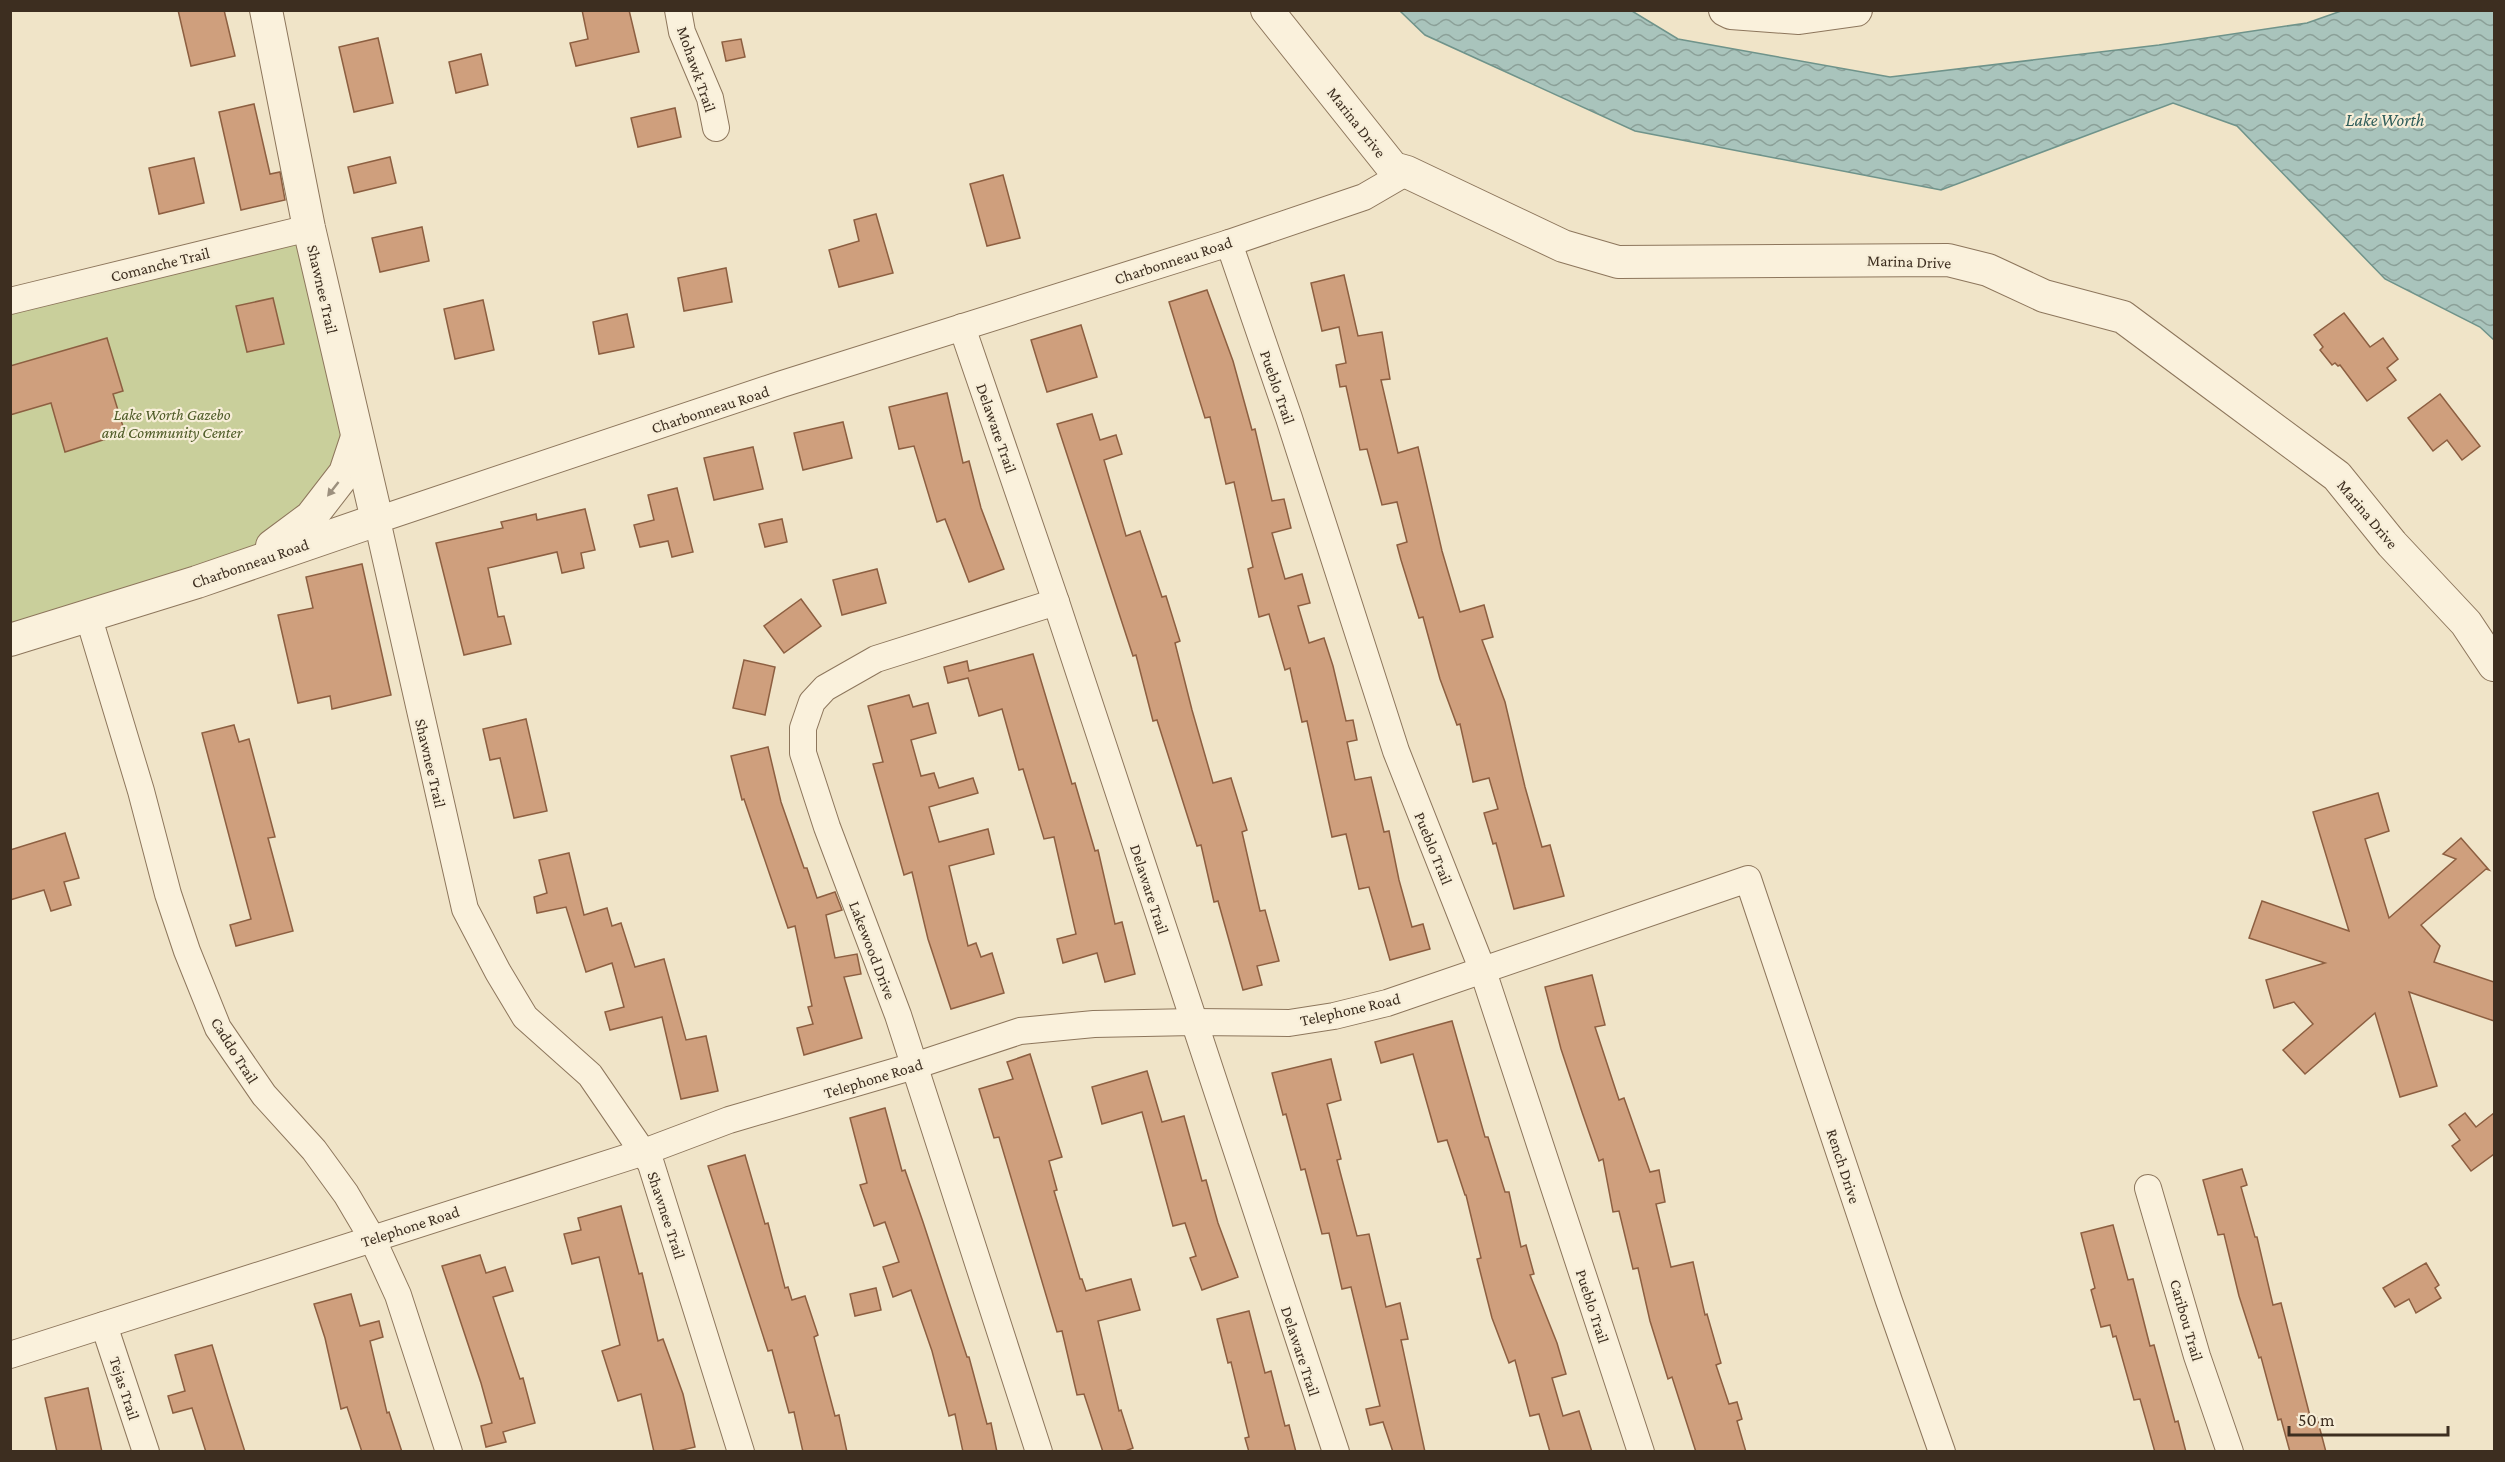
<svg xmlns="http://www.w3.org/2000/svg" width="2505" height="1462" viewBox="0 0 2505 1462" font-family="'Crimson Pro',serif">
  <defs>
    <pattern id="water-waves" width="16" height="10" patternUnits="userSpaceOnUse" patternTransform="scale(1.5)"><rect width="16" height="10" fill="#a9c4bc"/><path d="M0 5q4-4 8 0t8 0" fill="none" stroke="#8ba098"/></pattern>
  </defs>
  <rect width="100%" height="100%" fill="#f0e4c8"/>
  <path fill="#c9cf9b" d="M309 228 357 437 282 539 11 640 10 301Z"/>
  <path fill="url(#water-waves)" stroke="#6f938a" stroke-width="1.5" d="M1400 11H1632L1678 39 1890 77 2159 45 2307 23 2341 11H2494V340L2480 327 2385 279 2237 126 2173 103 1941 190 1635 131 1425 35Z"/>
  <g fill="#cf9f7d" stroke="#8d5f41" stroke-width="1.5">
    <path d="M178 10H224L235 56 191 66Z"/>
    <path d="M582 10H629L639 52 576 66 570 43 588 39Z"/>
    <path d="M378 38 393 103 354 112 339 47Z"/>
    <path d="M741 39 745 57 726 61 722 42Z"/>
    <path d="M481 54 488 85 456 93 449 62Z"/>
    <path d="M254 104 270 174 280 172 285 200 241 210 219 112Z"/>
    <path d="M675 108 681 137 638 147 631 118Z"/>
    <path d="M390 157 396 183 354 193 348 167Z"/>
    <path d="M194 158 204 203 159 214 149 168Z"/>
    <path d="M1003 175 1020 238 987 246 970 184Z"/>
    <path d="M876 214 893 273 839 287 829 250 859 241 854 220Z"/>
    <path d="M422 227 429 261 380 272 372 238Z"/>
    <path d="M726 268 732 302 684 311 678 278Z"/>
    <path d="M1344 275 1358 336 1382 332 1390 379 1381 380 1398 453 1418 447 1442 551 1460 612 1484 605 1493 637 1482 640 1505 702 1525 787 1542 847 1550 845 1564 896 1514 909 1496 843 1493 844 1484 813 1498 809 1489 778 1473 782 1460 724 1457 725 1440 679 1423 617 1419 618 1401 560 1397 545 1407 542 1397 502 1382 505 1367 449 1360 450 1346 386 1340 387 1336 365 1346 363 1339 327 1322 331 1311 283Z"/>
    <path d="M1207 290 1233 361 1252 430 1255 429 1272 501 1284 499 1291 528 1272 533 1285 579 1302 574 1310 603 1298 606 1309 643 1324 638 1333 666 1346 721 1353 720 1357 740 1347 742 1355 780 1371 777 1384 832 1389 831 1399 880 1412 927 1423 924 1430 949 1390 960 1369 887 1359 889 1346 834 1332 837 1307 721 1302 722 1290 668 1285 670 1269 614 1259 617 1248 569 1253 567 1234 482 1226 484 1210 417 1205 418 1169 302Z"/>
    <path d="M273 298 284 344 247 352 236 306Z"/>
    <path d="M483 300 494 350 455 359 444 309Z"/>
    <path d="M2344 313 2370 347 2383 338 2398 359 2387 368 2396 380 2367 401 2340 365 2338 366 2335 363 2332 365 2320 350 2323 347 2314 335Z"/>
    <path d="M627 314 634 347 599 354 593 322Z"/>
    <path d="M1081 325 1097 377 1047 392 1031 340Z"/>
    <path d="M107 338 123 391 113 394 125 433 65 452 51 403 10 415V366Z"/>
    <path d="M947 393 963 463 969 461 981 508 1004 569 969 582 945 519 937 522 914 446 899 449 889 407Z"/>
    <path d="M2440 394 2480 446 2462 460 2447 440 2433 451 2408 418Z"/>
    <path d="M1092 414 1100 440 1116 435 1122 454 1104 460 1126 536 1140 531 1162 597 1166 596 1180 641 1175 643 1192 710 1213 783 1231 778 1247 830 1242 832 1260 911 1265 910 1279 961 1257 966 1262 985 1243 990 1218 901 1214 902 1201 845 1197 846 1157 720 1153 721 1136 655 1133 656 1057 424Z"/>
    <path d="M843 422 852 458 803 470 794 433Z"/>
    <path d="M753 447 763 489 714 500 704 458Z"/>
    <path d="M677 488 693 552 672 557 668 541 640 547 634 525 654 520 648 495Z"/>
    <path d="M585 509 595 550 581 553 584 568 562 573 557 552 488 568 498 617 504 616 511 644 464 655 436 543 503 528 501 522 536 514 537 520Z"/>
    <path d="M782 519 787 542 765 547 759 524Z"/>
    <path d="M362 564 391 695 332 709 330 696 298 703 278 615 313 608 306 577Z"/>
    <path d="M877 569 886 603 842 615 833 580Z"/>
    <path d="M801 599 821 626 784 653 764 626Z"/>
    <path d="M1033 654 1072 784 1075 783 1095 851 1098 850 1115 924 1122 922 1135 974 1105 982 1097 953 1063 963 1057 939 1076 934 1054 837 1044 839 1023 769 1019 770 1002 709 979 716 968 678 948 683 944 667 967 661 969 671Z"/>
    <path d="M744 660 775 667 765 715 733 708Z"/>
    <path d="M909 695 913 707 928 703 936 733 911 740 921 776 934 773 939 788 973 778 978 793 929 807 939 842 988 829 994 854 949 866 968 946 976 943 981 957 992 953 1004 993 951 1009 928 939 912 872 904 875 873 764 883 762 868 706Z"/>
    <path d="M526 719 547 811 514 818 500 758 490 760 483 729Z"/>
    <path d="M234 725 239 742 249 739 275 837 268 838 293 931 236 946 230 925 251 919 202 733Z"/>
    <path d="M768 747 781 802 804 868H807L817 898 835 892 842 910 826 915 835 958 857 954 861 974 844 977 862 1038 804 1055 797 1028 813 1024 808 1007 812 1006 795 926 788 928 744 799 742 800 731 756Z"/>
    <path d="M2378 793 2389 831 2365 839 2389 918 2456 859 2443 854 2461 838 2489 870 2486 869 2421 925 2440 946 2434 962 2494 982V1021L2409 992 2437 1086 2400 1097 2375 1013 2305 1074 2283 1050 2313 1024 2294 1002 2274 1008 2266 980 2325 963 2249 938 2262 901 2349 931 2313 812Z"/>
    <path d="M65 833 79 878 64 882 71 905 51 911 44 890 10 900V850Z"/>
    <path d="M569 853 584 915 607 908 612 926 621 923 635 967 664 959 686 1040 706 1036 718 1091 681 1099 662 1017 610 1030 605 1012 624 1007 612 963 586 972 566 907 537 913 534 897 547 893 539 860Z"/>
    <path d="M1592 975 1605 1025 1595 1027 1619 1100 1624 1098 1650 1172 1659 1170 1665 1202 1656 1204 1671 1267 1693 1262 1705 1315 1707 1314 1721 1363 1716 1365 1729 1404 1737 1402 1742 1419 1737 1421 1746 1452H1696L1672 1377 1668 1379 1650 1321 1638 1268 1633 1269 1619 1211 1613 1212 1603 1159 1599 1161 1582 1112 1561 1049 1545 987Z"/>
    <path d="M1452 1021 1485 1137H1488L1505 1192H1509L1521 1247 1526 1245 1534 1274 1530 1275 1557 1343 1566 1374 1552 1378 1563 1416 1579 1411 1592 1452H1550L1539 1414 1530 1416 1515 1360 1509 1363 1492 1318 1477 1259 1481 1258 1466 1195H1465L1447 1140 1438 1142 1413 1054 1381 1063 1375 1042Z"/>
    <path d="M1030 1054 1062 1157 1049 1161 1057 1190 1054 1191 1080 1279H1082L1086 1291 1131 1279 1140 1310 1098 1321 1119 1411 1121 1410 1133 1448 1123 1452H1103L1084 1394 1077 1395 1062 1331 1057 1332 999 1137 994 1138 979 1089 1013 1079 1007 1062Z"/>
    <path d="M1331 1059 1341 1100 1327 1104 1341 1159 1337 1160 1357 1236 1369 1234 1386 1307 1400 1303 1408 1339 1401 1340 1425 1452H1393L1383 1422 1370 1425 1366 1409 1380 1406 1351 1287 1342 1289 1329 1233 1322 1234 1305 1169 1301 1170 1286 1114 1283 1115 1272 1073Z"/>
    <path d="M1147 1071 1162 1122 1184 1116 1202 1181 1206 1180 1218 1223 1238 1277 1202 1290 1190 1258 1196 1256 1185 1223 1173 1226 1142 1112 1102 1124 1092 1087Z"/>
    <path d="M885 1108 902 1171 905 1170 923 1222 967 1357H969L987 1424 991 1423 997 1452H963L955 1414 949 1416 932 1351 911 1290 893 1297 883 1267 899 1262 885 1222 874 1226 860 1185 867 1183 850 1118Z"/>
    <path d="M2465 1113 2476 1127 2494 1113V1154L2471 1171 2452 1146 2460 1140 2449 1125Z"/>
    <path d="M745 1155 765 1224 768 1223 785 1288 788 1287 792 1300 805 1296 818 1335 814 1337 835 1416 839 1415 847 1452H803L794 1412 789 1413 772 1350 768 1351 708 1166Z"/>
    <path d="M2242 1169 2247 1185 2241 1187 2255 1237H2257L2273 1305 2281 1303 2311 1420 2317 1418 2326 1452H2290L2281 1419 2278 1420 2261 1357 2259 1358 2239 1296 2224 1234 2218 1235 2203 1180Z"/>
    <path d="M621 1206 639 1274 642 1273 658 1341 663 1339 683 1394 695 1447 674 1452H654L641 1394 618 1401 602 1351 620 1345 599 1257 572 1264 564 1234 581 1230 578 1218Z"/>
    <path d="M2113 1225 2128 1280 2133 1279 2150 1346 2154 1345 2175 1422 2178 1421 2186 1452H2155L2140 1399 2134 1400 2116 1336 2113 1337 2110 1325 2101 1327 2091 1290 2095 1288 2081 1233Z"/>
    <path d="M480 1255 486 1273 505 1267 513 1291 493 1297 520 1379 523 1378 535 1423 503 1432 506 1442 486 1447 481 1426 492 1423 481 1383 442 1266Z"/>
    <path d="M2426 1263 2439 1285 2435 1288 2441 1298 2416 1313 2409 1299 2395 1307 2383 1288Z"/>
    <path d="M876 1288 881 1310 855 1316 850 1294Z"/>
    <path d="M351 1294 360 1326 379 1321 383 1337 370 1341 387 1413 389 1412 402 1452H362L347 1407 341 1409 325 1338 314 1304Z"/>
    <path d="M1249 1311 1265 1373 1271 1371 1285 1426 1289 1425 1296 1452H1249L1245 1438 1249 1437 1231 1362 1228 1363 1217 1319Z"/>
    <path d="M212 1345 228 1398 245 1452H206L192 1408 173 1413 168 1396 185 1391 175 1355Z"/>
    <path d="M88 1388 102 1452H57L45 1398Z"/>
  </g>
  <g fill="none" stroke-linecap="round" stroke-linejoin="round">
    <g stroke="#8d765c" stroke-width="28">
      <g id="minor">
        <path d="M678 10 682 32 710 98 716 128"/>
        <path d="M1229 243 1289 418 1396 751 1483 971 1641 1452"/>
        <path d="M10 301 309 228"/>
        <path d="M962 327 1056 602 1336 1452"/>
        <path d="M88 615 141 791 168 894 187 951 218 1028 264 1095 314 1150 346 1194 372 1238 398 1295 449 1452"/>
        <path d="M2148 1188 2197 1356 2230 1452"/>
        <path d="M104 1325 146 1452"/>
        <path d="M10 1355 644 1152 729 1120 914 1066 1020 1031 1094 1024 1194 1022 1289 1023 1334 1016 1387 1003 1748 879 1889 1301 1942 1452"/>
        <path d="M741 1452 651 1164 590 1075 525 1017 498 972 465 909 377 520 782 384 1229 243 1364 197 1407 172"/>
        <path d="M1039 1452 898 1015 827 827 803 753V728L812 702 825 688 876 659 1056 602"/>
      </g>
    </g>
    <g stroke="#8d765c" stroke-width="34">
      <g id="tertiary">
        <path d="M1267 10 1393 168 1407 172 1563 246 1618 262 1948 260 1988 270 2044 296 2123 317 2205 378 2337 476 2392 544 2466 623 2494 665"/>
        <path d="M1725 10 1731 13 1799 18 1856 10"/>
        <path d="M272 546 311 517 345 473 357 437"/>
        <path d="M10 640 197 582 377 520 309 228 266 10"/>
      </g>
    </g>
    <use href="#minor" stroke="#faf1dc" stroke-width="26"/>
    <use href="#tertiary" stroke="#faf1dc" stroke-width="32"/>
  </g>
  <defs><path id="oneway-solid" d="M-6-.8H1V-3.2L6.5 0L1 3.2V.8H-6Z" transform="scale(1.5)"/></defs>
  <use fill="#9c907e" href="#oneway-solid" transform="translate(333 489) rotate(128)"/>
  <g text-anchor="middle" stroke-width="4.5" stroke-linejoin="round" paint-order="stroke">
    <g font-size="16" fill="#3d2e20" stroke="#f7eed8">
      <text transform="translate(697 69) rotate(71)" y="6">Mohawk Trail</text>
      <text transform="translate(1357 122) rotate(52)" y="6">Marina Drive</text>
      <text transform="translate(1173 260) rotate(-18)" y="6">Charbonneau Road</text>
      <text transform="translate(1909 261) rotate(2)" y="6">Marina Drive</text>
      <text transform="translate(160 264) rotate(-14)" y="6">Comanche Trail</text>
      <text transform="translate(323 289) rotate(77)" y="6">Shawnee Trail</text>
      <text transform="translate(1278 387) rotate(71)" y="6">Pueblo Trail</text>
      <text transform="translate(710 409) rotate(-18)" y="6">Charbonneau Road</text>
      <text transform="translate(997 428) rotate(71)" y="6">Delaware Trail</text>
      <text transform="translate(2368 514) rotate(50)" y="6">Marina Drive</text>
      <text transform="translate(250 563) rotate(-19)" y="6">Charbonneau Road</text>
      <text transform="translate(431 763) rotate(77)" y="6">Shawnee Trail</text>
      <text transform="translate(1434 848) rotate(68)" y="6">Pueblo Trail</text>
      <text transform="translate(1150 889) rotate(72)" y="6">Delaware Trail</text>
      <text transform="translate(873 950) rotate(69)" y="6">Lakewood Drive</text>
      <text transform="translate(1350 1009) rotate(-13)" y="6">Telephone Road</text>
      <text transform="translate(235 1050) rotate(58)" y="6">Caddo Trail</text>
      <text transform="translate(873 1078) rotate(-17)" y="6">Telephone Road</text>
      <text transform="translate(1844 1166) rotate(72)" y="6">Rench Drive</text>
      <text transform="translate(667 1215) rotate(72)" y="6">Shawnee Trail</text>
      <text transform="translate(410 1226) rotate(-18)" y="6">Telephone Road</text>
      <text transform="translate(1593 1306) rotate(72)" y="6">Pueblo Trail</text>
      <text transform="translate(2187 1320) rotate(74)" y="6">Caribou Trail</text>
      <text transform="translate(1301 1351) rotate(72)" y="6">Delaware Trail</text>
      <text transform="translate(125 1388) rotate(72)" y="6">Tejas Trail</text>
    </g>
    <g font-size="16" font-style="italic" fill="#4d5a26" stroke="#f7eed8">
      <text x="172" y="420">Lake Worth Gazebo<tspan x="172" dy="18">and Community Center</tspan></text>
    </g>
    <g font-size="18" font-style="italic" fill="#2f5d5a" stroke="#f7eed8">
      <text x="2385" y="126">Lake Worth</text>
    </g>
  </g>
  <rect width="2505" height="1462" fill="none" stroke="#3d2e20" stroke-width="24"/>
  <path d="M2289 1426v9h159v-9" fill="none" stroke="#3d2e20" stroke-width="3"/>
  <text x="2298" y="1426" font-size="18" fill="#3d2e20" stroke="#f7eed8" stroke-width="4.5" paint-order="stroke">50 m</text>
</svg>
